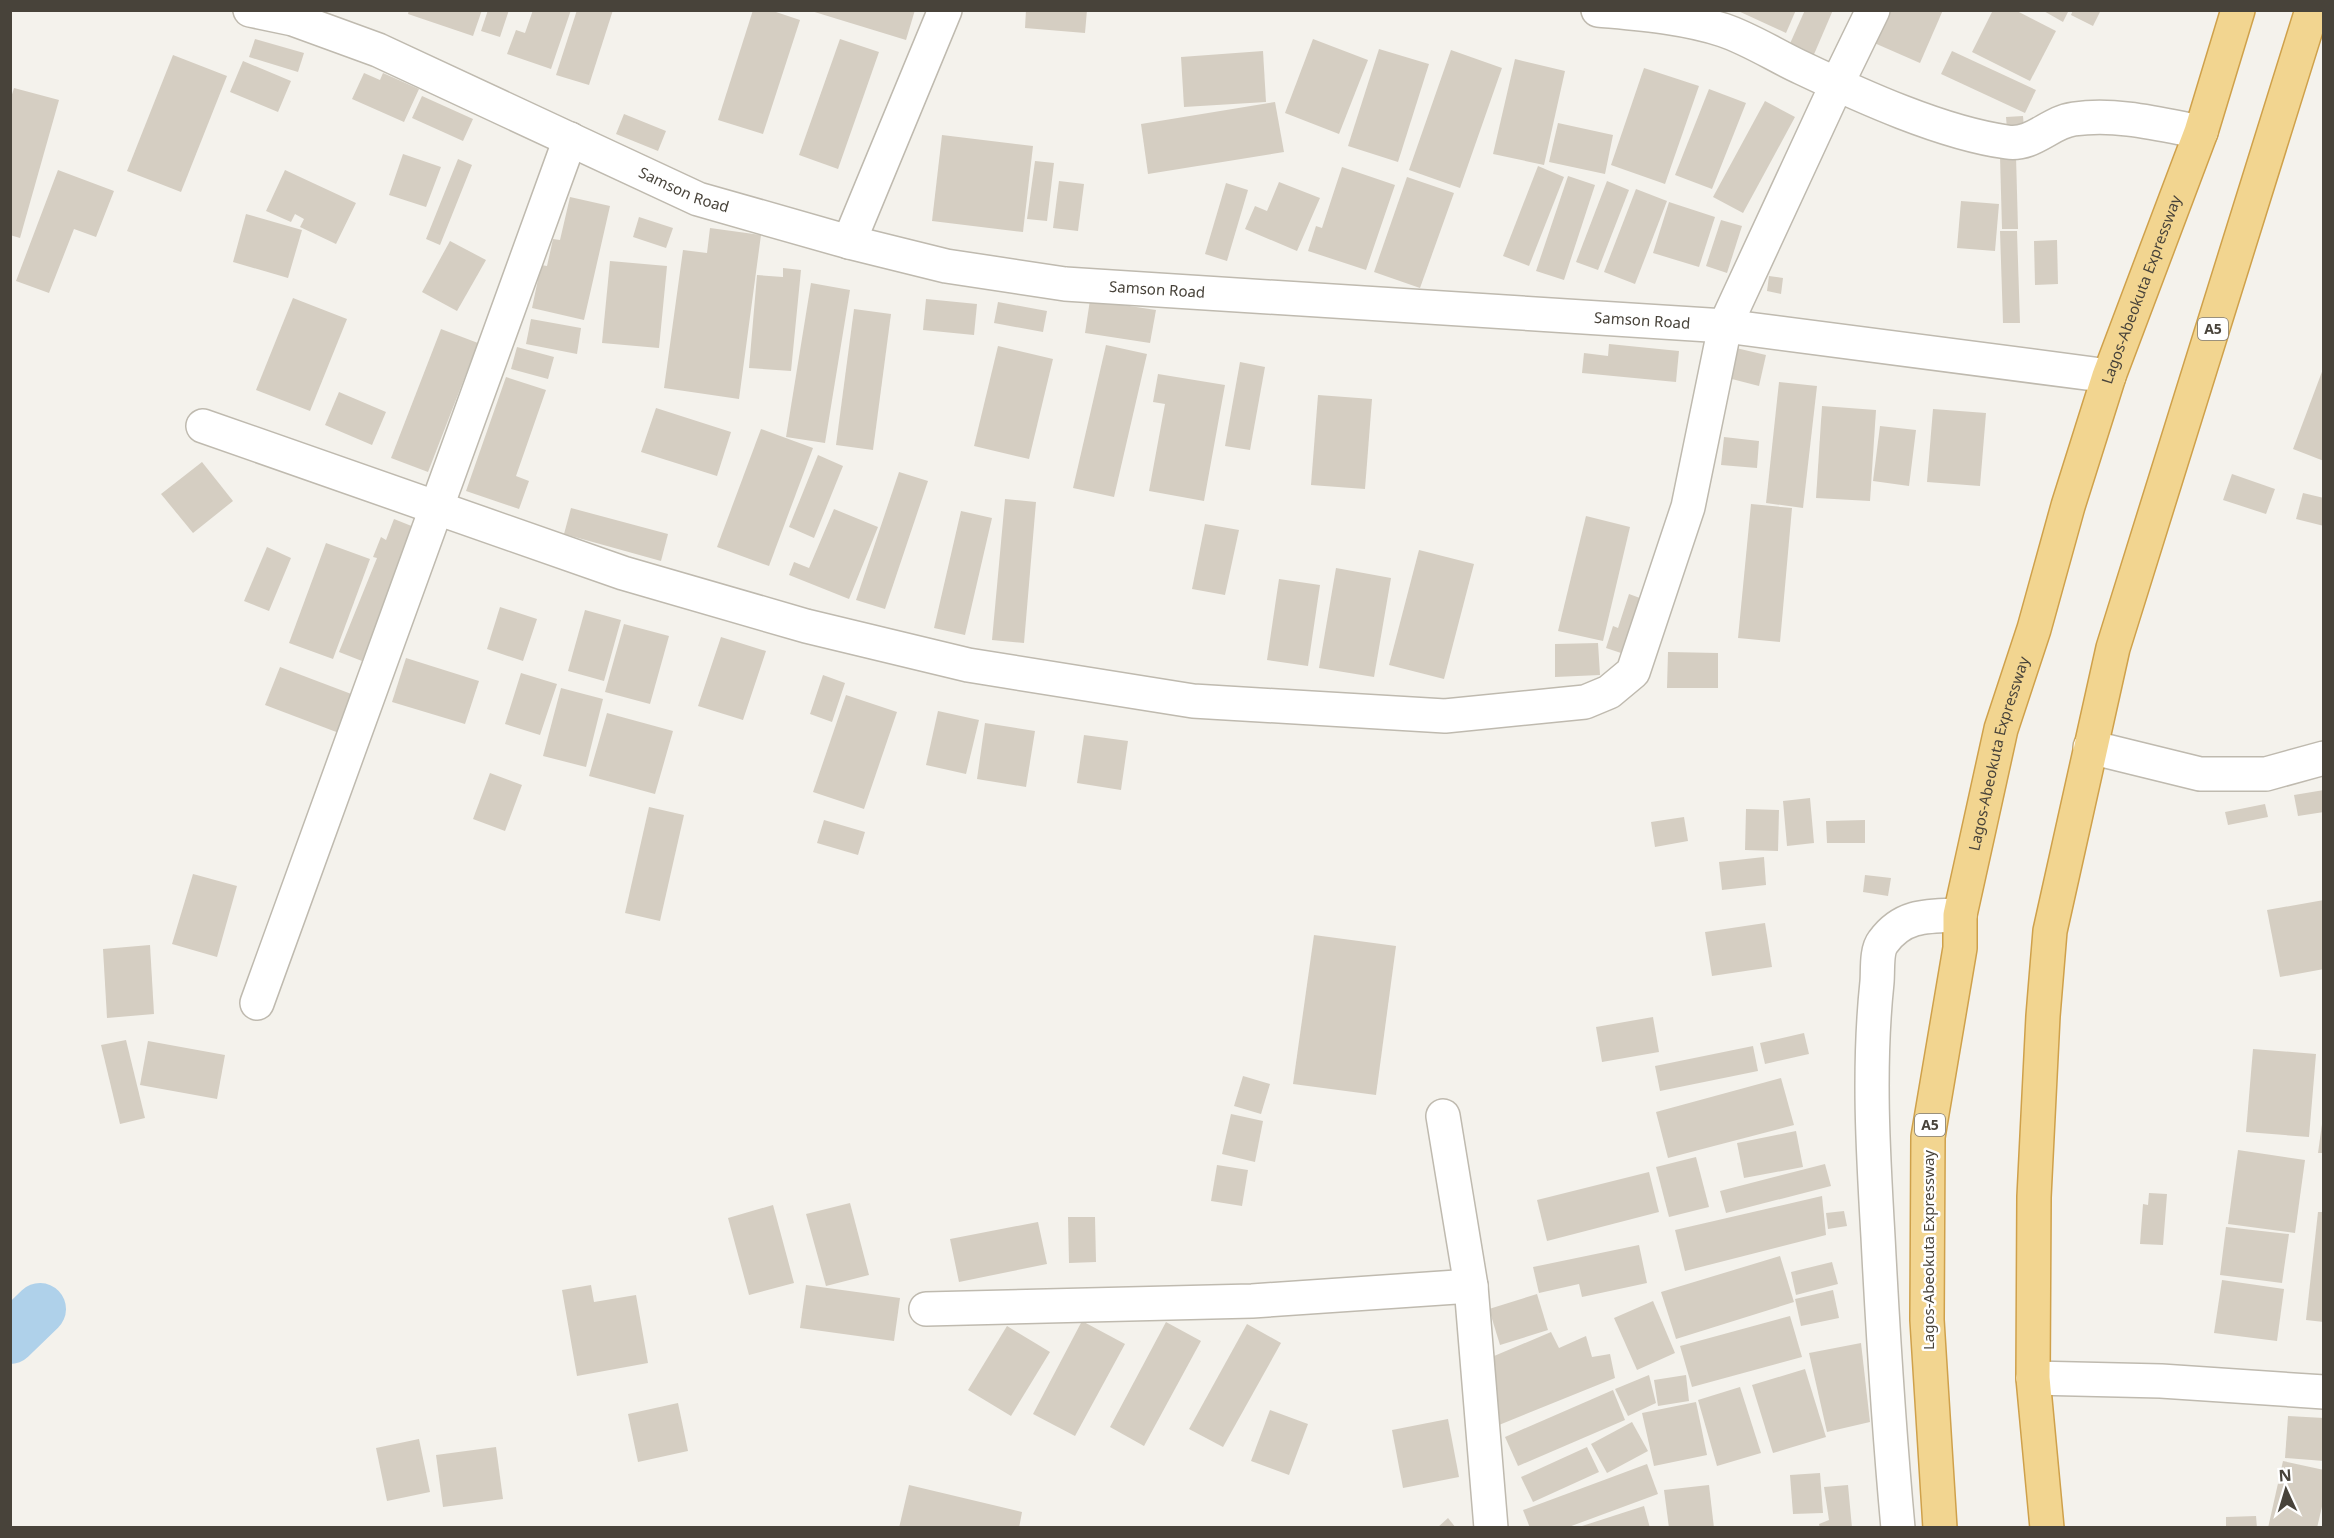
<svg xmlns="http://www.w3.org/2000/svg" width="2334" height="1538" viewBox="0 0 2334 1538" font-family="'Noto Sans',sans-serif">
  <rect width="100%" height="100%" fill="#f4f2ec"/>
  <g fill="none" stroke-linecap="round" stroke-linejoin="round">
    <path stroke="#afd1ea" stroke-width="52" d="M10 1338 40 1309"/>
  </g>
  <g fill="#d5cec2">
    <path d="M409 10H482L473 36 408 14Z"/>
    <path d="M488 10H509L500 37 481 31Z"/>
    <path d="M533 10H571L551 69 507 54 516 30 525 33Z"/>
    <path d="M577 10H613L589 85 556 75Z"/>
    <path d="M753 10H770L800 20 763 134 718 120Z"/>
    <path d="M808 10H915L906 40Z"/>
    <path d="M1026 10H1087L1085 33 1025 28Z"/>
    <path d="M1736 10H1796L1786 33Z"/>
    <path d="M1805 10H1833L1812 59 1788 48Z"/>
    <path d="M1886 10H1943L1920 63 1872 42Z"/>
    <path d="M1993 10H2015L2056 31 2030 81 1972 52Z"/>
    <path d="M2042 10H2069L2063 22Z"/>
    <path d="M2073 10H2101L2093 26 2071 15Z"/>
    <path d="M255 39 304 53 298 72 249 57Z"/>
    <path d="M840 39 879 52 838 169 799 155Z"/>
    <path d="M1313 39 1368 60 1339 134 1285 113Z"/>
    <path d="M1379 49 1429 64 1398 162 1348 146Z"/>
    <path d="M1451 50 1502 68 1460 188 1409 170Z"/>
    <path d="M1263 51 1266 102 1184 107 1181 57Z"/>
    <path d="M1952 51 2036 90 2025 113 1941 74Z"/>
    <path d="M173 55 227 76 181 192 127 171Z"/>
    <path d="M1515 59 1565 71 1544 165 1493 154Z"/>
    <path d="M243 61 291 81 278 112 230 92Z"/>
    <path d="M1644 68 1699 86 1665 184 1611 165Z"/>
    <path d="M364 73 380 80 383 73 419 89 404 122 352 99Z"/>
    <path d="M14 88 59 100 20 238 10 235V101Z"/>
    <path d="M1709 89 1746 103 1712 189 1675 175Z"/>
    <path d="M422 96 473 119 463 141 412 118Z"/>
    <path d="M1765 101 1795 117 1743 213 1713 197Z"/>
    <path d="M1275 102 1284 152 1148 174 1141 124Z"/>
    <path d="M624 114 666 131 658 151 616 134Z"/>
    <path d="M2023 116 2025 140 2008 141 2006 117Z"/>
    <path d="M1558 123 1613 135 1605 174 1549 162Z"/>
    <path d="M942 135 1033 146 1023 232 932 221Z"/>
    <path d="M403 154 441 167 426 207 389 195Z"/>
    <path d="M2000 156H2016L2018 229H2002Z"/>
    <path d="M458 159 472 165 440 245 426 239Z"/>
    <path d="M1035 161 1054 163 1047 221 1027 219Z"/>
    <path d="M1538 166 1564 177 1529 266 1503 256Z"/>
    <path d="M1342 167 1395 185 1366 270 1308 251 1316 226 1322 228Z"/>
    <path d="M58 170 114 191 96 237 74 229 49 293 16 281Z"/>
    <path d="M285 170 356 203 336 244 300 227 304 219 295 214 291 222 266 211Z"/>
    <path d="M1568 176 1595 185 1564 280 1536 271Z"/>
    <path d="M1407 177 1454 193 1420 288 1374 272Z"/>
    <path d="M1059 181 1084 184 1078 231 1053 228Z"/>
    <path d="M1607 181 1629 190 1598 270 1576 262Z"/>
    <path d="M1279 182 1320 198 1297 251 1245 229 1255 206 1267 211Z"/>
    <path d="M1226 183 1248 190 1227 261 1205 254Z"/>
    <path d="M1636 189 1667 201 1635 284 1604 272Z"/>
    <path d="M570 197 610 206 584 320 532 308 541 265 547 266 553 239 560 240Z"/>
    <path d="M1961 201 1999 204 1995 251 1957 248Z"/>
    <path d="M1669 202 1715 217 1699 267 1653 253Z"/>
    <path d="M246 214 302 230 288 278 233 262Z"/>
    <path d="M639 217 673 228 666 248 633 237Z"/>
    <path d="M1721 220 1742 226 1727 273 1706 266Z"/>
    <path d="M710 228 761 235 739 399 664 388 683 250 707 253Z"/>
    <path d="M2000 231H2017L2020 323H2003Z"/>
    <path d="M2057 240 2058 284 2035 285 2034 241Z"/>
    <path d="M450 241 486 260 457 311 422 292Z"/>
    <path d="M610 261 667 266 659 348 602 343Z"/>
    <path d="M783 268 801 270 791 371 749 368 757 275 783 277Z"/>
    <path d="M1769 276 1783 278 1781 294 1767 291Z"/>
    <path d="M811 283 850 290 825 443 786 437Z"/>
    <path d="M293 298 347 319 310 411 256 390Z"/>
    <path d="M926 299 977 304 974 335 923 330Z"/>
    <path d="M1090 300 1156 310 1150 343 1085 333Z"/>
    <path d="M998 302 1047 311 1043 332 994 323Z"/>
    <path d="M854 309 891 314 873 450 836 445Z"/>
    <path d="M531 319 581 328 577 354 526 344Z"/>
    <path d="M441 329 478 343 428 472 391 458Z"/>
    <path d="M1609 344 1679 351 1676 382 1582 373 1584 353 1608 356Z"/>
    <path d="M1106 345 1147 354 1114 497 1073 488Z"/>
    <path d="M998 346 1053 359 1029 459 974 446Z"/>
    <path d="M517 347 554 357 548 379 511 369Z"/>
    <path d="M1736 348 1766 355 1759 386 1728 378Z"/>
    <path d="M1240 362 1265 367 1250 450 1225 446Z"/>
    <path d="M2323 369H2324V461L2293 449Z"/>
    <path d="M1158 374 1225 385 1204 501 1149 491 1165 404 1153 402Z"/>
    <path d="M506 377 546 390 516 476 529 481 519 509 466 491Z"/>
    <path d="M1779 382 1817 386 1803 508 1766 503Z"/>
    <path d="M339 392 386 412 372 445 325 425Z"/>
    <path d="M1318 395 1372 399 1365 489 1311 485Z"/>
    <path d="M1822 406 1876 410 1870 501 1816 498Z"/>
    <path d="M656 408 731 432 717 476 641 452Z"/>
    <path d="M1933 409 1986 413 1980 486 1927 482Z"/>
    <path d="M1880 426 1916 430 1909 486 1873 481Z"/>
    <path d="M761 429 813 448 769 566 717 547Z"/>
    <path d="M1724 437 1759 441 1757 468 1721 465Z"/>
    <path d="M818 455 843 466 814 538 789 527Z"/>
    <path d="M202 462 233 501 193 533 161 494Z"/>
    <path d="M899 472 928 481 885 609 856 600Z"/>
    <path d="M2232 474 2275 489 2266 514 2223 500Z"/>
    <path d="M2303 493 2324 498V526L2296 519Z"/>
    <path d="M1005 499 1036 502 1024 643 992 640Z"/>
    <path d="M1751 504 1792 508 1780 642 1738 638Z"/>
    <path d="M571 508 668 534 661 561 564 534Z"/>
    <path d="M834 509 878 527 849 599 789 575 794 562 809 568Z"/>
    <path d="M961 511 992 518 965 635 934 628Z"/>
    <path d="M1586 516 1630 527 1603 641 1558 631Z"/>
    <path d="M394 519 414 527 362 661 339 652 377 558 373 557 381 537 386 540Z"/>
    <path d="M1205 524 1239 530 1225 595 1192 589Z"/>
    <path d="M326 543 370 559 333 659 289 643Z"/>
    <path d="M267 547 291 558 269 611 244 601Z"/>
    <path d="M1419 550 1474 564 1444 679 1389 665Z"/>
    <path d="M1336 568 1391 578 1374 677 1319 668Z"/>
    <path d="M1279 579 1320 585 1308 666 1267 660Z"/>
    <path d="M1629 594 1640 598 1621 653 1606 648 1613 626 1618 628Z"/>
    <path d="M500 607 537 619 523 661 487 649Z"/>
    <path d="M585 610 621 620 604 681 568 671Z"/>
    <path d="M624 624 669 636 650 704 605 692Z"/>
    <path d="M721 637 766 651 743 720 698 706Z"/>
    <path d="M1598 643 1600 675 1555 677V644Z"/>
    <path d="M1668 652 1718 653V688H1667Z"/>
    <path d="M406 658 479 681 465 724 392 702Z"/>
    <path d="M280 667 354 695 339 733 265 705Z"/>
    <path d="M521 673 557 684 540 735 505 724Z"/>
    <path d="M823 675 845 683 832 722 810 714Z"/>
    <path d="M561 688 603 699 586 767 543 756Z"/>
    <path d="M846 695 897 712 864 809 813 792Z"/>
    <path d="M938 711 979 720 966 774 926 765Z"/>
    <path d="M607 713 673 731 655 794 589 776Z"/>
    <path d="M985 723 1035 731 1026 787 977 779Z"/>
    <path d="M1084 735 1128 741 1121 790 1077 783Z"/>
    <path d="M490 773 522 785 505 831 473 819Z"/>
    <path d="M2324 790V812L2298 816 2294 795Z"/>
    <path d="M1810 798 1814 843 1787 846 1783 801Z"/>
    <path d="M2265 804 2268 817 2228 825 2225 812Z"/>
    <path d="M649 807 684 815 660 921 625 913Z"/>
    <path d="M1746 809 1779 810 1778 851 1745 850Z"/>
    <path d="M1684 817 1688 841 1655 847 1651 822Z"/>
    <path d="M824 820 865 832 858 855 817 843Z"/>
    <path d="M1865 820V843H1827L1826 821Z"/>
    <path d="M1764 857 1766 885 1722 890 1719 862Z"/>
    <path d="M193 874 237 886 217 957 172 944Z"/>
    <path d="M1865 875 1891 878 1888 896 1863 892Z"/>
    <path d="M2324 900V969L2280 977 2267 910Z"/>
    <path d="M1765 923 1772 967 1712 976 1705 932Z"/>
    <path d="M1314 935 1396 946 1376 1095 1293 1084Z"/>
    <path d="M150 945 154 1014 107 1018 103 949Z"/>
    <path d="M1653 1017 1659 1052 1602 1062 1596 1027Z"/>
    <path d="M1804 1033 1809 1054 1765 1064 1760 1043Z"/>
    <path d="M126 1040 145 1118 120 1124 101 1045Z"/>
    <path d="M148 1041 225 1055 217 1099 140 1085Z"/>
    <path d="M1753 1046 1758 1071 1660 1091 1655 1066Z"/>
    <path d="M2253 1049 2316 1054 2309 1137 2246 1132Z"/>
    <path d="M1243 1076 1270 1084 1261 1114 1234 1106Z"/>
    <path d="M1781 1078 1794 1125 1668 1158 1656 1112Z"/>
    <path d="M1231 1114 1263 1121 1255 1162 1222 1154Z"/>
    <path d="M2322 1124H2324V1153H2318Z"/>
    <path d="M1796 1131 1803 1167 1744 1178 1737 1143Z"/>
    <path d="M2238 1150 2305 1160 2295 1233 2228 1224Z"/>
    <path d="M1696 1157 1709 1207 1669 1217 1656 1167Z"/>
    <path d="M1825 1164 1831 1186 1726 1213 1720 1191Z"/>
    <path d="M1217 1165 1248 1170 1242 1206 1211 1201Z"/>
    <path d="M1649 1172 1659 1212 1547 1241 1537 1200Z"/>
    <path d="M2149 1193 2167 1194 2163 1245 2140 1244 2143 1204 2148 1205Z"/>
    <path d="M1822 1196 1826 1235 1685 1271 1675 1230Z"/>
    <path d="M850 1203 869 1275 826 1286 806 1214Z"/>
    <path d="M773 1205 794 1283 749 1295 728 1218Z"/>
    <path d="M1844 1211 1847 1226 1828 1229 1826 1213Z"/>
    <path d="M2318 1212H2324V1322L2306 1320Z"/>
    <path d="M1068 1217H1095L1096 1262 1069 1263Z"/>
    <path d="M1038 1222 1047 1264 959 1282 950 1239Z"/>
    <path d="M2226 1227 2289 1234 2282 1283 2220 1275Z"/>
    <path d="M1639 1245 1647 1283 1582 1297 1579 1284 1539 1293 1533 1267Z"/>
    <path d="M1780 1256 1794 1302 1676 1339 1661 1292Z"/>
    <path d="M1832 1262 1838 1284 1796 1295 1791 1272Z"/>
    <path d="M2222 1280 2284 1289 2277 1341 2214 1333Z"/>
    <path d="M591 1285 594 1302 636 1295 648 1363 577 1376 562 1290Z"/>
    <path d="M806 1285 900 1298 894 1341 800 1328Z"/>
    <path d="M1833 1290 1839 1318 1801 1326 1795 1299Z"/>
    <path d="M1537 1294 1548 1330 1500 1345 1489 1309Z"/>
    <path d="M1653 1301 1675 1353 1637 1370 1614 1318Z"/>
    <path d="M1790 1316 1802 1357 1692 1387 1680 1346Z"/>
    <path d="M1082 1321 1125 1344 1075 1436 1033 1414Z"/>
    <path d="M1166 1322 1201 1341 1144 1446 1110 1427Z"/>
    <path d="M1247 1324 1281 1343 1223 1447 1189 1429Z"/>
    <path d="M1007 1326 1050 1352 1011 1416 968 1390Z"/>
    <path d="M1551 1332 1559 1348 1586 1336 1592 1357 1610 1354 1615 1378 1499 1425 1487 1359Z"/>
    <path d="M1861 1343 1870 1422 1827 1432 1809 1353Z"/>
    <path d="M1805 1369 1826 1437 1773 1453 1752 1385Z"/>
    <path d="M1649 1375 1656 1403 1628 1416 1615 1389Z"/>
    <path d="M1686 1375 1689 1401 1658 1406 1654 1380Z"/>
    <path d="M1740 1387 1761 1453 1717 1466 1698 1400Z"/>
    <path d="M1613 1390 1625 1420 1518 1466 1505 1437Z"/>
    <path d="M1696 1402 1707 1455 1654 1466 1642 1413Z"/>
    <path d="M678 1403 688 1451 638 1462 628 1414Z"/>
    <path d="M1270 1410 1308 1424 1289 1475 1251 1461Z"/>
    <path d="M2288 1416 2324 1418V1461L2285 1458Z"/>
    <path d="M1448 1419 1459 1477 1403 1488 1392 1430Z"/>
    <path d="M1632 1422 1648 1451 1607 1473 1591 1444Z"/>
    <path d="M419 1439 430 1492 387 1501 376 1448Z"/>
    <path d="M496 1447 503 1499 443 1507 436 1455Z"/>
    <path d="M1587 1447 1599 1472 1533 1502 1521 1477Z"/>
    <path d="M2283 1461 2324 1470V1498L2317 1528H2268Z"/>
    <path d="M1647 1464 1658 1494 1566 1528H1530L1523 1510Z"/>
    <path d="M1820 1473 1823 1513 1793 1514 1790 1475Z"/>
    <path d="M909 1485 1022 1512 1019 1528H899Z"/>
    <path d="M1709 1485 1714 1528H1669L1664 1490Z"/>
    <path d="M1848 1485 1852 1528H1820L1819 1524 1829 1520 1824 1487Z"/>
    <path d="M1644 1506 1650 1528H1579V1527Z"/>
    <path d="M2256 1516 2257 1528H2226V1517Z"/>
    <path d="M1448 1518 1456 1528H1437Z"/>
  </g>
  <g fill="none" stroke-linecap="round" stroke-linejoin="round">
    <g stroke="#bfbaaf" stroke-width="36">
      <g id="minor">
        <path d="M1598 10C1640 14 1683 17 1723 30 1750 39 1776 56 1802 68 1861 96 1942 133 2007 142 2033 146 2050 122 2074 119 2117 113 2159 124 2201 132"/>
        <path d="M849 242 945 10"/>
        <path d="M203 426 623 573 806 626 968 665 1193 701 1445 716 1585 702 1609 692 1633 672 1688 507 1725 326 1837 84 1873 10"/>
        <path d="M2090 747 2200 774H2266L2324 758"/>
        <path d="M257 1003 570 139"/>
        <path d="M1443 1116 1471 1286 1491 1528"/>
        <path d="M926 1309 1252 1301 1471 1286"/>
        <path d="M2033 1378 2161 1381 2324 1392"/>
        <path d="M1898 1528C1889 1431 1883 1334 1878 1237 1873 1152 1868 1067 1877 982 1878 971 1876 951 1883 942 1903 914 1929 916 1960 915"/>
      </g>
    </g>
    <g stroke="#bfbaaf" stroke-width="36">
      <g id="tertiary">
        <path id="s1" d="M250 10 293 19 378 50 698 199 849 242 946 266 1065 284 1725 326 2109 376"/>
      </g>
    </g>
    <g stroke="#cfa14b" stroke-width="36">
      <g id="trunk">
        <path id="s2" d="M1940 1528 1927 1320 1928 1137 1960 948V915L2001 729 2034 629 2068 506 2109 376 2201 132 2238 10"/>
        <path d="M2047 1528 2033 1378 2034 1197 2043 1016 2050 931 2113 648 2312 10"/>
      </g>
    </g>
    <use href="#minor" stroke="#fff" stroke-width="33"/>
    <use href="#tertiary" stroke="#fff" stroke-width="33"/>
    <use href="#trunk" stroke="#f2d590" stroke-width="33"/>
  </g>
  <g text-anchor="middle" stroke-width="5" stroke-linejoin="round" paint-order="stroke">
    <g fill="#fff" stroke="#7f7b75" stroke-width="1.5">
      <rect x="2198" y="318" width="30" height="22" rx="4.5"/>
      <rect x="1915" y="1114" width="30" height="22" rx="4.5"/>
    </g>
    <g font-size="14" font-weight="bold" fill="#48433a">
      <text x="2213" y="334">A5</text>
      <text x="1930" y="1130">A5</text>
    </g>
    <g font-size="15" fill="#48433a" stroke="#fff">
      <text dy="5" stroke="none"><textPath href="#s1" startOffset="471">Samson Road</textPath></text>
      <text dy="5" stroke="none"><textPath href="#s1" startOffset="957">Samson Road</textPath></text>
      <text dy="5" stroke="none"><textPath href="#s2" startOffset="1268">Lagos-Abeokuta Expressway</textPath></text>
      <text dy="5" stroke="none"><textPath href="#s1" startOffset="1443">Samson Road</textPath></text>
      <text dy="5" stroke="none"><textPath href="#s2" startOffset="782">Lagos-Abeokuta Expressway</textPath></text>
      <text transform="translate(1929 1250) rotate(-90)" y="5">Lagos-Abeokuta Expressway</text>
    </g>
  </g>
  <rect width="2334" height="1538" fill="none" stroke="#48433a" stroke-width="24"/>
  <g transform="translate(2286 1490) rotate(356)" stroke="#ffffff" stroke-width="4.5" paint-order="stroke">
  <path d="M0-4.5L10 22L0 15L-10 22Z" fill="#48433a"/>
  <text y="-9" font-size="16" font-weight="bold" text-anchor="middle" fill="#48433a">N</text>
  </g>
</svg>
